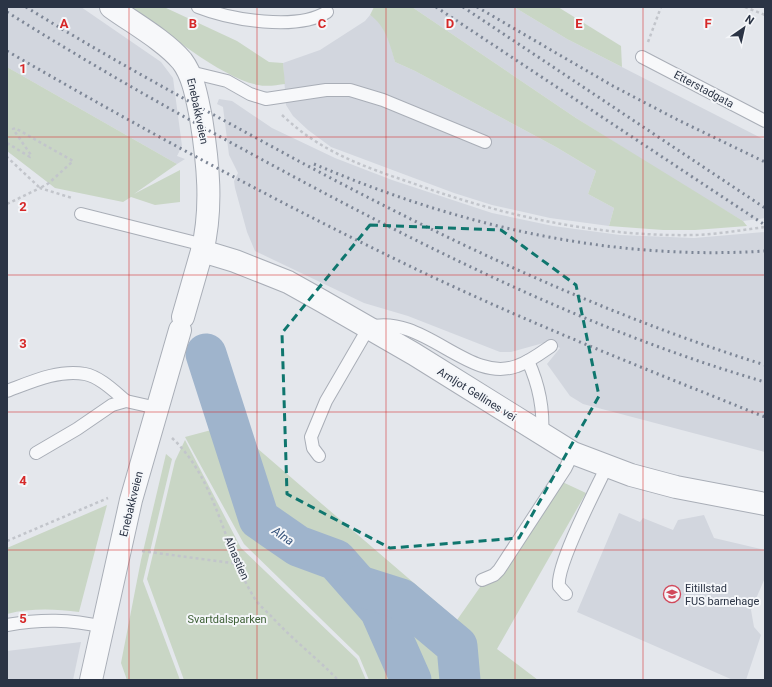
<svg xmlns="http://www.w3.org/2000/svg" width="772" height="687" viewBox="0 0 772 687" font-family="Roboto,sans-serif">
  <rect width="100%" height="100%" fill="#e4e7ec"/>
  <g fill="#d2d6de">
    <path d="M7 7H81L161 62 173 78 182 146 177 156 185 159 177 164 7 67Z"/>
    <path d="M412 7H514L567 39 765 140V218L743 221 689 189 576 118Z"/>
    <path d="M370 15 379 20 390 43 395 62 415 71 556 147 596 171 588 194 614 208 609 226 550 218 492 205 454 193 331 147 308 130 293 116 286 105 283 63 320 50 365 21Z"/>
    <path d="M219 99 232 101 272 128 335 158 392 180 492 213 553 226 620 235 694 238 765 232V452L583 404 570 396 547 364 560 348 547 342 511 352H500L408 316 364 303 255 251 247 232 235 188 234 181 238 173 229 155 223 107 217 104Z"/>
    <path d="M619 513 640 522 643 518 673 530 678 520 704 515 714 538 765 550V578L751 610 754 627 761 635 746 680H733L577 612Z"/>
    <path d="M81 642 73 680H7V651Z"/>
  </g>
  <g fill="#c9d6c5">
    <path d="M131 7H164L237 41 269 62 283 63 285 84C277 85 267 87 258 85 223 79 162 29 131 7Z"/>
    <path d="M374 7H412L576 118 743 221 747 226 695 230H663L609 226 614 208 588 194 596 171 556 147 415 71 395 62C390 44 385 25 370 15Z"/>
    <path d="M514 7H558L621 46 622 67 567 39Z"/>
    <path d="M7 67 177 164 134 194 180 170V202L155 205 131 197 123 202 55 188 7 151Z"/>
    <path d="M230 425 457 620 556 479 586 493 497 649 538 680H369L359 656 244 544 185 437Z"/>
    <path d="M185 440 241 548 357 659 366 680H184L147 579 175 461Z"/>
    <path d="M166 454 172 459 143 581 180 680H127L121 663 141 560Z"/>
    <path d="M107 505 79 612C55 609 31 608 7 614V548Z"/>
  </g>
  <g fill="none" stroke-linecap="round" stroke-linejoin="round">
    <g stroke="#9fb4cc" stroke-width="41">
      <path d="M206 354 259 519 298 546 336 560 380 610 411 680"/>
      <path d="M360 586 401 599 457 646 460 680"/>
    </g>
    <g stroke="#a9aeb7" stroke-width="14">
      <g id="lane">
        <path d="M198 7C231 20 297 31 327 12"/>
        <path d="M642 57 765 121"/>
        <path d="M190 72 227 81 250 94 266 99 326 90H350L383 100 485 142"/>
        <path d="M81 214 204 245"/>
        <path d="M528 361C539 385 544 408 542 435"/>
        <path d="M7 391C31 382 59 369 85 374 100 377 114 391 126 401"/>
        <path d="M36 453 77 429 112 405 126 401 157 408"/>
        <path d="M319 456 313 448 311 437 326 401 369 327C424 313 468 384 517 366 529 362 541 353 551 346"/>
        <path d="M482 580 494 575 499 570 565 469 573 453"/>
        <path d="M566 594 559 586C556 565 596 489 607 466"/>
        <path d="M7 625C41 619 70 619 103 627"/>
      </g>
    </g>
    <g stroke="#a9aeb7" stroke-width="24">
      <g id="street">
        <path d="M111 7C133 23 164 40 182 61 194 77 197 99 201 118 208 162 213 208 202 252"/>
        <path d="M183 317 202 251 235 261 288 282 322 301 414 354 573 453 631 475 676 487 765 504"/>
        <path d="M91 680 131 500 180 330"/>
      </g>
    </g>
    <g stroke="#c2c5cb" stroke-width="2.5" stroke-dasharray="3 3" stroke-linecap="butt">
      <path d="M745 7 765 15"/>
      <path d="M648 42 661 7"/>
      <path d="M282 115C321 152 362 166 412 183 503 216 598 237 696 235 719 234 742 230 765 227"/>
      <path d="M7 143 30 157 31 155 13 129 15 128 73 161 49 183 40 188 7 157"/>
      <path d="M7 204 40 188 72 198"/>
      <path d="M172 438C218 481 223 548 255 599 260 606 267 612 272 617 293 640 317 658 338 680"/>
      <path d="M7 541 108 498"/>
      <path d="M142 551 239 564"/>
    </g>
    <use href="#lane" stroke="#f7f8fa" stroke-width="12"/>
    <use href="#street" stroke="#f7f8fa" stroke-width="22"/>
    <g stroke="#7d8696" stroke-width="3" stroke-dasharray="2 4" stroke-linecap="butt">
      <path d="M26 7C113 61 203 109 293 158 446 240 599 313 765 365"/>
      <path d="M436 7 765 225"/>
      <path d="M463 7 765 208"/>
      <path d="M477 7 613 86 678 120 765 162"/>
      <path d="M7 12C107 75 210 132 313 187 458 264 607 336 765 382"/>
      <path d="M7 51C142 129 280 204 422 272 534 325 650 371 765 417"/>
      <path d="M314 164C457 225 608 261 765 251"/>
    </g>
  </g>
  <path fill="none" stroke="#0f766e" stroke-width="3" stroke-dasharray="8 5" stroke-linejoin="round" d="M370 225 501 230 576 285 599 396 519 538 390 548 287 494 282 333Z"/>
  <path fill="none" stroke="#d62828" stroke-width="1" stroke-opacity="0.55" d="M129 7V680M257 7V680M386 7V680M515 7V680M643 7V680M7 137H765M7 275H765M7 412H765M7 550H765"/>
  <defs>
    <g id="school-ring" transform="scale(0.9)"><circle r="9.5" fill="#f4f6f9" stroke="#d1495b" stroke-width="1.5"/><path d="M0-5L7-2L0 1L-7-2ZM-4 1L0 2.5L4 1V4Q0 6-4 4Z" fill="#d1495b"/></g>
  </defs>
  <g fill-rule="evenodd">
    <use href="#school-ring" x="672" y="594"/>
  </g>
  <g text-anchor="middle" stroke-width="4" stroke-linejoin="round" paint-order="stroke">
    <g font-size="11" fill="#2b3445" stroke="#f4f6f9">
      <text transform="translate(704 89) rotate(28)" y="4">Etterstadgata</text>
      <text transform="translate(198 111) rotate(78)" y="4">Enebakkveien</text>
      <text transform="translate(477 394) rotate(32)" y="4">Arnljot Gellines vei</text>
      <text transform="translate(131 504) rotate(-76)" y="4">Enebakkveien</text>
      <text transform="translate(237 558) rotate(67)" y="4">Alnastien</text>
    </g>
    <g font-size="11" fill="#2b3445" stroke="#f4f6f9" text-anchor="start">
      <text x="685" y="592">Eitillstad<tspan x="685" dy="13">FUS barnehage</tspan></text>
    </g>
    <g font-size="11" fill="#3f6138" stroke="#f4f6f9">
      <text x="227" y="623">Svartdalsparken</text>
    </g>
    <g font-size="12" font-style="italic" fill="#34527a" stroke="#f4f6f9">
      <text transform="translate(283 536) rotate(34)" y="4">Alna</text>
    </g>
  </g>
  <g font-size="13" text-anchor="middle" font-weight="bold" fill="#d62828" stroke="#f4f6f9" stroke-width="4" stroke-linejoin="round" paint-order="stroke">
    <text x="64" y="28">A</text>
    <text x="193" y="28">B</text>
    <text x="322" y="28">C</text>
    <text x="450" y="28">D</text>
    <text x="579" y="28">E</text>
    <text x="708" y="28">F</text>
    <text x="23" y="73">1</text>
    <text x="23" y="211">2</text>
    <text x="23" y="348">3</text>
    <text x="23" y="485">4</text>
    <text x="23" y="623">5</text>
  </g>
  <rect width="772" height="687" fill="none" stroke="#2b3445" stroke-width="16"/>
  <g transform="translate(744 28) rotate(34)" stroke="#f4f6f9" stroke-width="3" paint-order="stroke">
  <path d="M0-3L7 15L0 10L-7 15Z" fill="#2b3445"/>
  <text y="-6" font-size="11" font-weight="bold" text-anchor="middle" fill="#2b3445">N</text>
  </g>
</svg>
